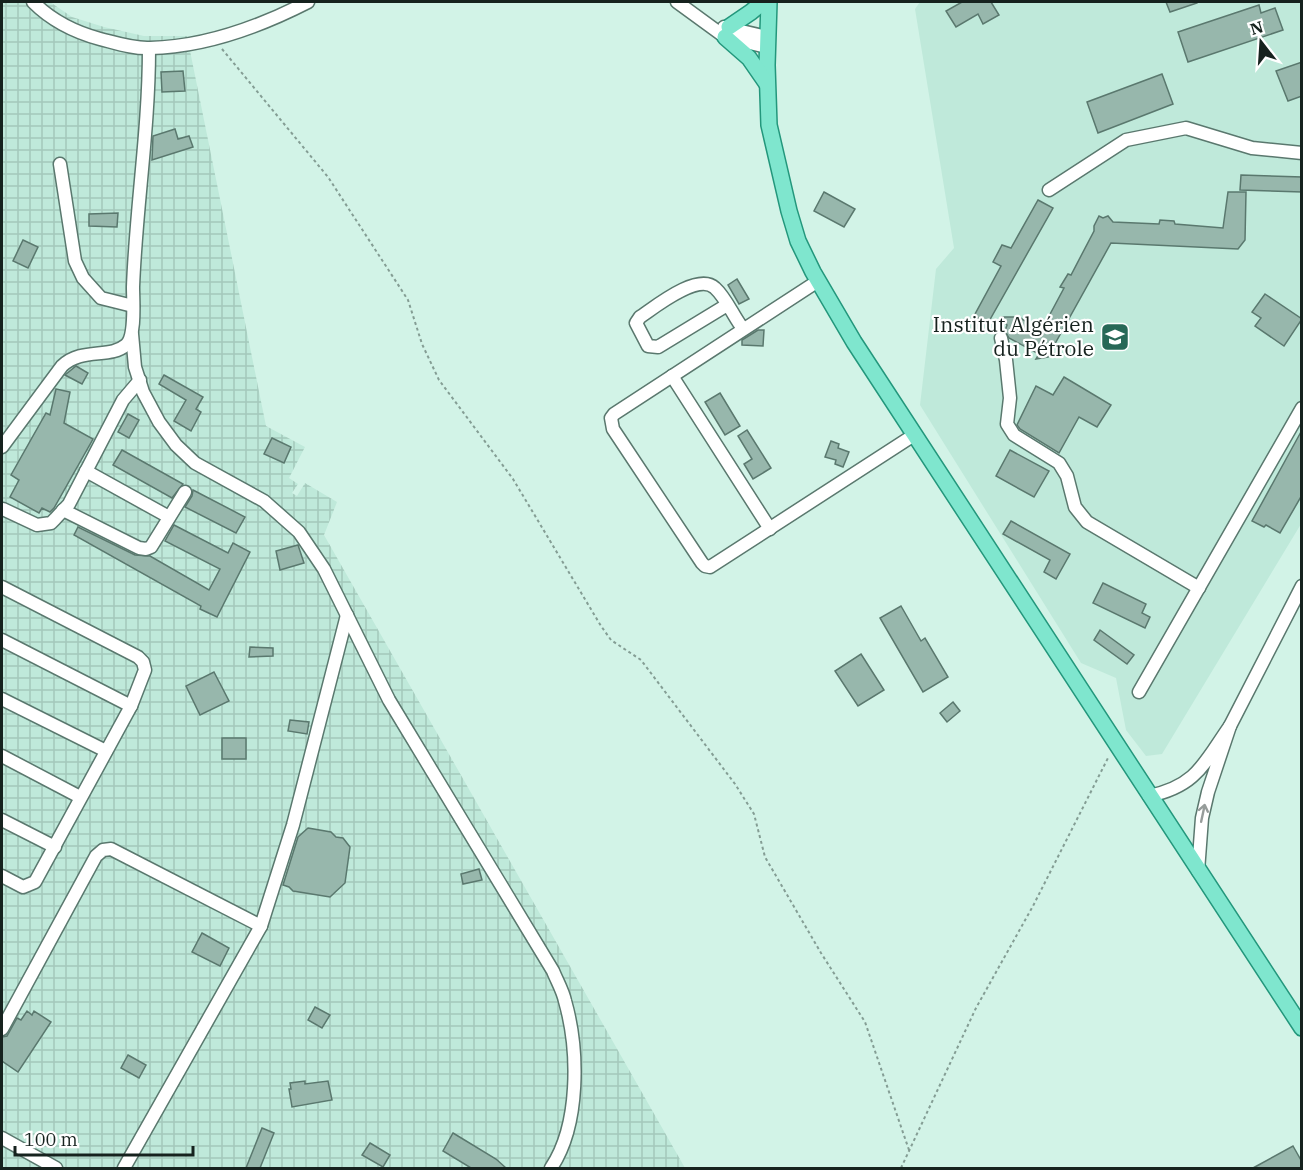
<svg xmlns="http://www.w3.org/2000/svg" width="1303" height="1170" viewBox="0 0 1303 1170" font-family="'IBM Plex Serif',serif">
  <defs>
    <pattern id="industrial-grid" width="8" height="8" patternUnits="userSpaceOnUse" patternTransform="scale(1.5)"><rect width="8" height="8" fill="#bfe9da"/><path d="M0 4h8M4 0v8" fill="none" stroke="#a3c8bb"/></pattern>
  </defs>
  <rect width="100%" height="100%" fill="#d2f3e7"/>
  <path fill="#bfe9da" d="M920 2H1301V524L1162 754 1146 756 1126 730 1116 678 1081 663 920 405 936 269 954 248 915 9Z"/>
  <path fill="url(#industrial-grid)" d="M2 2H50L72 17 104 27 144 36H187L266 426 305 447 289 478 298 484 292 493 297 496 305 483 337 502 324 535 685 1168H2Z"/>
  <g fill="#97b7ac" stroke="#5a786e" stroke-width="1.5">
    <path d="M962 2H991L999 15 983 24 978 14 956 27 946 11Z"/>
    <path d="M1166 2H1197V3L1170 12Z"/>
    <path d="M1259 5 1261 13 1275 8 1283 30 1188 62 1178 32Z"/>
    <path d="M1302 62V96L1288 101 1276 71Z"/>
    <path d="M183 71 185 91 162 92 161 72Z"/>
    <path d="M1162 74 1173 104 1098 133 1087 102Z"/>
    <path d="M175 129 178 139 189 136 193 147 152 160 153 136Z"/>
    <path d="M1241 175 1302 177V192L1240 190Z"/>
    <path d="M824 192 855 209 844 227 814 211Z"/>
    <path d="M1228 192H1246L1245 240 1238 249 1111 243 1051 351 1054 353 1048 357 1036 359 1039 354 1009 338 1005 331 1007 325 1002 317H1019L1041 331 1064 288 1060 287 1068 274 1071 275 1094 231V226L1099 216 1103 218 1108 216 1113 222 1159 224 1160 220 1174 221 1175 224 1223 228Z"/>
    <path d="M1038 200 1053 208 988 323 974 316 1001 266 993 262 1002 245 1011 248Z"/>
    <path d="M118 213 117 227 89 226V214Z"/>
    <path d="M23 240 38 247 28 268 13 261Z"/>
    <path d="M737 279 749 299 739 304 728 285Z"/>
    <path d="M1265 294 1302 319 1284 346 1255 326 1261 318 1252 312Z"/>
    <path d="M758 330H764L763 346 742 345V340Z"/>
    <path d="M76 366 88 373 82 384 65 375Z"/>
    <path d="M164 375 203 397 196 409 201 412 191 431 174 421 186 400 159 384Z"/>
    <path d="M1064 377 1111 405 1097 427 1079 417 1059 453 1020 429 1017 425 1036 386 1053 395Z"/>
    <path d="M56 389 70 392 64 423 93 439 54 508 50 512 42 508 39 513 10 497 19 480 11 475 46 413 50 415Z"/>
    <path d="M720 393 740 426 725 435 705 402Z"/>
    <path d="M128 414 139 420 129 438 118 432Z"/>
    <path d="M747 430 771 468 753 479 744 464 752 459 738 436Z"/>
    <path d="M1302 430V495L1280 533 1266 525 1264 527 1252 521Z"/>
    <path d="M272 438 291 447 284 463 264 454Z"/>
    <path d="M831 441 839 444 838 448 849 452 843 467 835 464 836 460 825 457Z"/>
    <path d="M122 450 183 484 172 498 113 465Z"/>
    <path d="M1010 450 1049 471 1034 497 996 476Z"/>
    <path d="M193 490 245 517 236 533 185 507 192 496Z"/>
    <path d="M1011 521 1070 554 1056 579 1044 572 1050 560 1003 534Z"/>
    <path d="M174 525 228 553 233 543 250 552 217 617 200 609 201 606 74 535 78 527 135 555 150 556 209 590 220 569 165 541Z"/>
    <path d="M298 545 304 563 280 570 276 551Z"/>
    <path d="M1103 583 1146 604 1142 613 1150 617 1145 628 1093 603Z"/>
    <path d="M901 606 921 641 925 638 948 677 923 692 880 618Z"/>
    <path d="M1100 630 1134 655 1127 664 1094 640Z"/>
    <path d="M250 647 273 648V656L249 657Z"/>
    <path d="M861 654 884 690 858 706 835 671Z"/>
    <path d="M214 672 229 701 200 715 186 686Z"/>
    <path d="M953 702 960 711 947 722 940 713Z"/>
    <path d="M290 720 309 722 307 734 288 731Z"/>
    <rect x="222" y="738" width="24" height="21"/>
    <path d="M308 828 331 832 336 837 343 838 350 847 345 883 330 897 293 891 289 887 283 885 298 837Z"/>
    <path d="M479 869 482 880 463 884 461 874Z"/>
    <path d="M202 933 229 948 220 966 192 952Z"/>
    <path d="M315 1007 330 1015 322 1028 308 1020Z"/>
    <path d="M27 1011 32 1015 34 1011 51 1022 18 1072 2 1061V1037L7 1036 17 1018 21 1020Z"/>
    <path d="M128 1055 146 1065 139 1078 121 1068Z"/>
    <path d="M305 1081V1084L328 1081 332 1100 292 1107 289 1089H291L290 1083Z"/>
    <path d="M262 1128 274 1133 260 1168H246Z"/>
    <path d="M453 1133 496 1159 506 1168H471L443 1151Z"/>
    <path d="M370 1143 390 1155 383 1167 362 1155Z"/>
    <path d="M1293 1146 1302 1162V1168H1253Z"/>
  </g>
  <g fill="none" stroke-linecap="round" stroke-linejoin="round">
    <g stroke="#5a786e" stroke-width="15">
      <g id="minor">
        <path d="M33 2C52 21 74 32 100 39 116 43 134 49 150 48 206 47 259 27 308 2"/>
        <path d="M677 2 725 37 767 47"/>
        <path d="M724 27 767 37"/>
        <path d="M60 164 75 261 83 278 101 298 133 306"/>
        <path d="M1049 190 1126 140 1186 128 1252 148 1302 153"/>
        <path d="M818 281 614 414 611 418 613 429 702 563 705 566 710 567 914 435"/>
        <path d="M727 305 658 347 648 346 636 323 640 317C655 307 698 272 715 288 725 297 732 313 739 323L743 329"/>
        <path d="M132 334 135 367 143 392 159 422 176 445 195 463 264 501 299 532 324 569 389 700 553 971C557 981 563 991 565 1001 579 1050 580 1125 551 1168"/>
        <path d="M1001 338 1006 360 1010 398 1007 424 1014 435 1059 463 1067 476 1075 507 1087 522 1199 588"/>
        <path d="M672 376 770 529"/>
        <path d="M2 447 62 366C82 347 110 359 126 345 136 336 133 301 133 287 136 207 149 129 149 49"/>
        <path d="M86 471 169 517"/>
        <path d="M3 509 37 525 51 523 55 519 69 504 123 400 140 380"/>
        <path d="M63 510 139 548 146 549 151 547 185 492"/>
        <path d="M2 587 138 657 143 662 145 670 131 706 35 882 23 887 2 876"/>
        <path d="M2 640 131 706"/>
        <path d="M1139 692 1302 408"/>
        <path d="M2 699 106 751"/>
        <path d="M1230 726 1302 586"/>
        <path d="M2 756 80 797"/>
        <path d="M1149 796C1197 786 1204 763 1230 726L1208 792 1202 818 1198 871"/>
        <path d="M2 820 55 847"/>
        <path d="M2 1029 96 856 103 850 111 849 261 926"/>
        <path d="M2 1138 56 1168"/>
        <path d="M124 1168 261 926 293 825 347 615"/>
      </g>
    </g>
    <g stroke="#23977c" stroke-width="18">
      <g id="major">
        <path d="M769 2 767 65 769 125 789 211 798 241 813 272 854 342 1302 1028"/>
        <path d="M729 27 751 12 763 2"/>
        <path d="M725 37 749 58 767 84"/>
      </g>
    </g>
    <g stroke="#849d94" stroke-width="2" stroke-dasharray="3 3" stroke-linecap="butt">
      <path d="M222 49 328 177 408 300 422 344 439 380 513 479 601 626 611 640 641 660 735 784 754 814 765 857 821 953 865 1022 909 1150"/>
      <path d="M901 1168 976 1008 1033 906 1109 756"/>
    </g>
    <use href="#minor" stroke="#fff" stroke-width="12"/>
    <use href="#major" stroke="#7fe6ce" stroke-width="15"/>
  </g>
  <defs><path id="oneway-shaft" d="M-6 0H5M1.5-3L5.5 0L1.5 3" fill="none" stroke-width="1.6" stroke-linecap="round" stroke-linejoin="round" transform="scale(1.5)"/></defs>
  <use stroke="#969c9a" href="#oneway-shaft" transform="translate(1203 813) rotate(-78)"/>
  <defs>
    <g id="university-square" transform="scale(1.5)"><rect x="-9" y="-9" width="18" height="18" rx="4" fill="#286857" stroke="#fff"/><path d="M0-5L7-2L0 1L-7-2ZM-4 1L0 2.5L4 1V4Q0 6-4 4Z" fill="#fff"/></g>
  </defs>
  <g fill-rule="evenodd">
    <use href="#university-square" x="1115" y="337"/>
  </g>
  <g text-anchor="middle" stroke-width="4.5" stroke-linejoin="round" paint-order="stroke">
    <g font-size="21" fill="#16221e" stroke="#fff" text-anchor="end">
      <text x="1094" y="332">Institut Algérien<tspan x="1094" dy="24">du Pétrole</tspan></text>
    </g>
  </g>
  <rect width="1303" height="1170" fill="none" stroke="#16221e" stroke-width="6"/>
  <g transform="translate(1261 42) rotate(343)" stroke="#ffffff" stroke-width="4.5" paint-order="stroke">
  <path d="M0-4.5L10 22L0 15L-10 22Z" fill="#16221e"/>
  <text y="-9" font-size="16" font-weight="bold" text-anchor="middle" fill="#16221e">N</text>
  </g>
  <path d="M15 1146v9h178v-9" fill="none" stroke="#16221e" stroke-width="3"/>
  <text x="24" y="1146" font-size="18" fill="#16221e" stroke="#ffffff" stroke-width="4.5" paint-order="stroke">100 m</text>
</svg>
